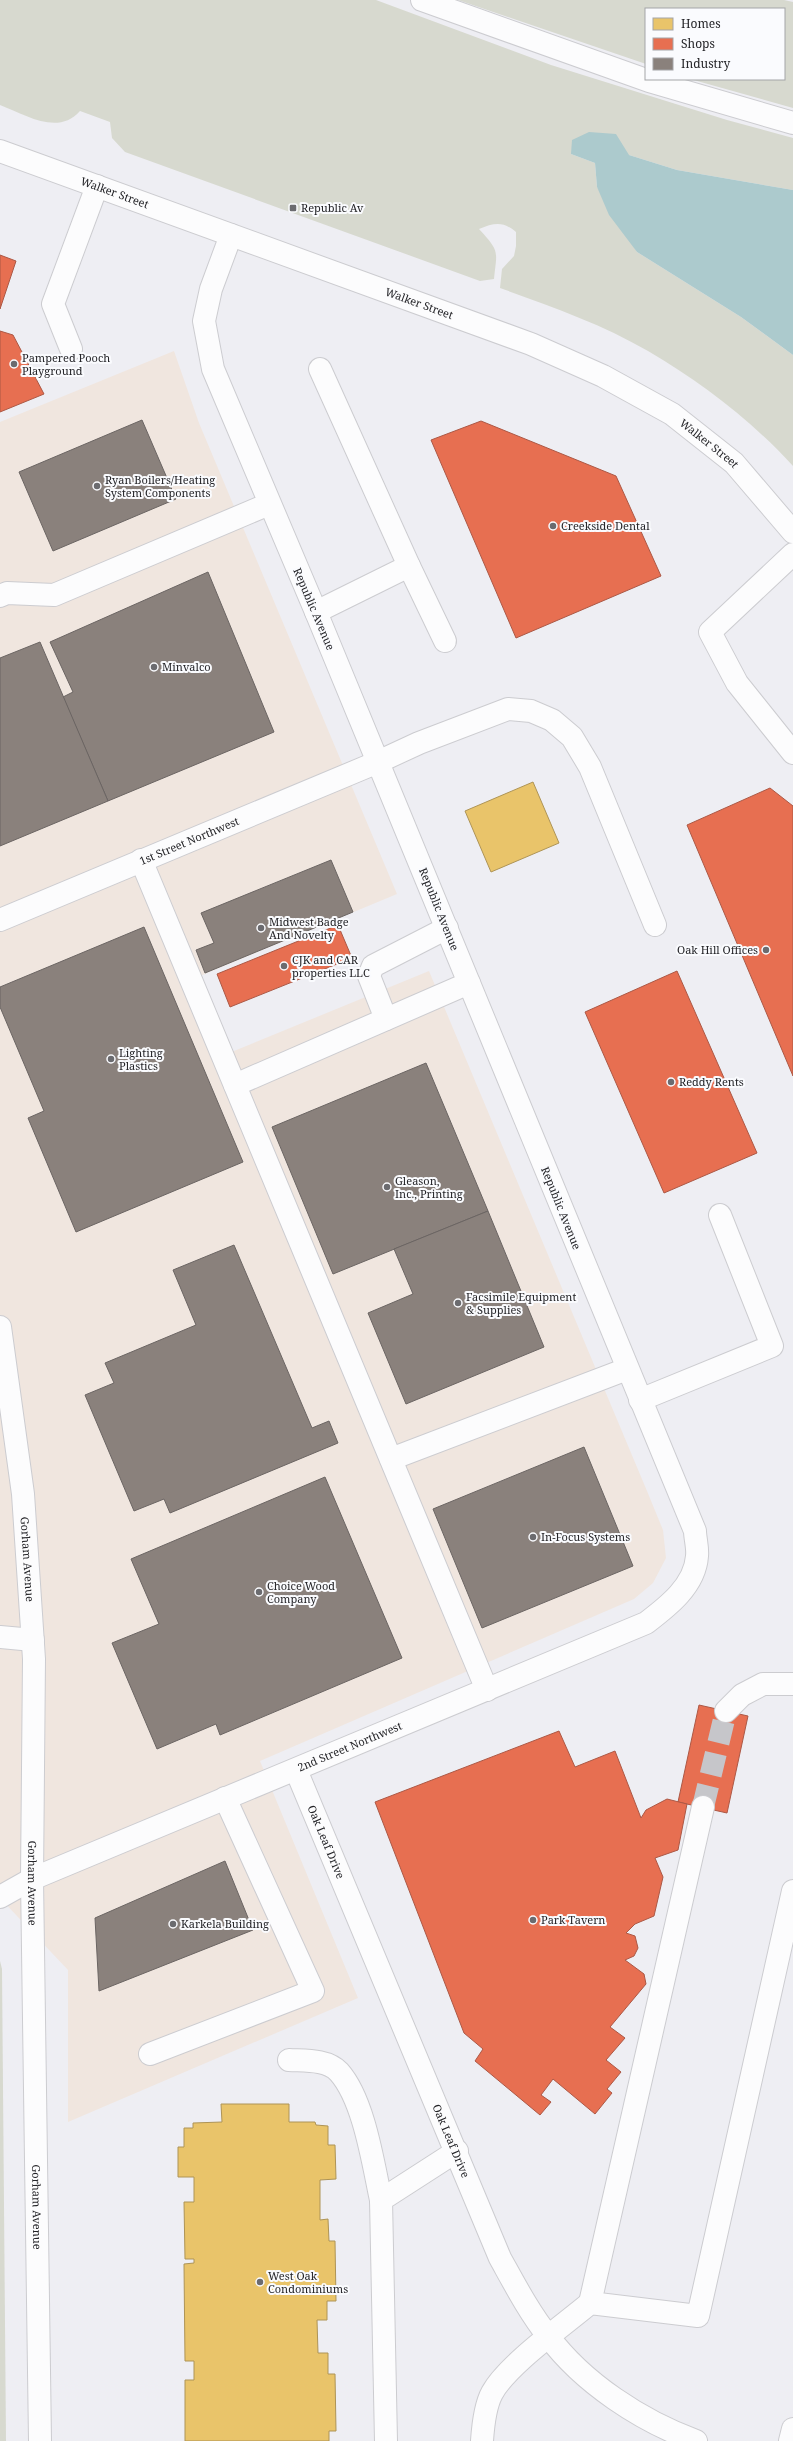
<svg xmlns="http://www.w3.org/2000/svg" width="793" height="2441" viewBox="0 0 793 2441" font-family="'Noto Serif',serif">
  <rect width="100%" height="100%" fill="#eeeef3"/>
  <path fill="#f0e6df" d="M174 351 199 423 397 894 181 984 212 1060 429 971 647 1491 663 1530 666 1558 653 1583 634 1599 260 1761 358 1998 68 2122V1970L0 1898V422Z"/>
  <g fill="#d7d9cf">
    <path d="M0 0H376L551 65 727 120 793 138V190L677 170 629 155 571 154 595 163 597 187 637 252 741 317 793 355V466C752 421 701 382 648 351 602 324 550 306 500 288L502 269 514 256 516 246V232C503 221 494 223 479 229 500 252 497 250 494 279L480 281 125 152 112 138 110 122 80 111C58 136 26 115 0 105Z"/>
    <path d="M458 0H784L793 2V108L690 79H784V9H646V64Z"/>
    <path d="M0 1961 2 1969 6 2441H0Z"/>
  </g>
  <path fill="#accacd" d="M589 132 616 134 629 155 677 170 793 190V355L741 317 637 252 609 215 597 187 595 163 571 154 572 140Z"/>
  <g fill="#e9c46a" stroke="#ae9456">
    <path d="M533 782 559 843 491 872 465 811Z"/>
    <path d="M221 2104H289V2122H315L316 2125 328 2126V2145H335L336 2179 320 2180V2220L328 2219 329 2241H335L336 2301H327V2320H317L318 2353H328V2374H335L336 2431H329V2441H185V2380H194V2361H185L184 2264 194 2263V2259H185L184 2202H194V2177H178V2147H184V2128H193V2123L222 2122Z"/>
  </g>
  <g fill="#e76f51" stroke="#ac5845">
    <path d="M0 255 16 261 0 309Z"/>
    <path d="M0 331 13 335 44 394 0 412Z"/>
    <path d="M481 421 616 476 661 576 516 638 431 440Z"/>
    <path d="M770 788 793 806V1076L687 825Z"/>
    <path d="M338 925 352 958 230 1007 217 974Z"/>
    <path d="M677 971 757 1153 664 1193 585 1012Z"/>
    <path d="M699 1705 748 1716 727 1813 678 1802Z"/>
    <path d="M559 1731 575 1767 615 1751 641 1818 646 1810 667 1799 687 1804 678 1850 655 1858 663 1877 654 1916 635 1924 626 1933 635 1936 638 1948 634 1956 625 1960 644 1974 646 1984 610 2027 625 2038 606 2060 621 2072 607 2089 612 2093 595 2114 553 2079 541 2095 551 2102 540 2115 475 2061 483 2049 464 2033 375 1802Z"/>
  </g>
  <g fill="#8a817c" stroke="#6b6563">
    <path d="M142 420 176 499 53 551 19 472Z"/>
    <path d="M208 572 274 732 108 801 63 697 73 692 50 642Z"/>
    <path d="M40 642 108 801 0 846V658Z"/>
    <path d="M331 860 353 912 205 973 196 950 214 943 201 913Z"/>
    <path d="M144 927 243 1162 76 1232 28 1118 44 1111 0 1007V987Z"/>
    <path d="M426 1063 488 1211 333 1274 272 1127Z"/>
    <path d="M488 1211 544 1347 406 1404 368 1313 413 1294 394 1249Z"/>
    <path d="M234 1245 312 1428 329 1421 338 1443 170 1513 164 1499 134 1511 85 1395 114 1383 105 1363 196 1325 173 1270Z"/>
    <path d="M584 1447 633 1566 482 1628 433 1509Z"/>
    <path d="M325 1477 402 1658 220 1735 216 1724 157 1749 112 1643 159 1624 131 1559Z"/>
    <path d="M225 1861 253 1930 99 1991 95 1918Z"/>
  </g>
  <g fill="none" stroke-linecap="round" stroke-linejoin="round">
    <path stroke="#c6c6ca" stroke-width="22" stroke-dasharray="22 11" stroke-linecap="butt" d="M703 1807 726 1711"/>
    <g stroke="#ccccd0" stroke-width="24">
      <g id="minor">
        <path id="s1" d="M0 151 531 344 603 376 672 414 734 463 793 532"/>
        <path d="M71 349 53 304 97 186"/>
        <path d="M793 554 710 632 737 683 793 753"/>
        <path d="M409 566 445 641"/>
        <path d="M0 596 7 593 54 595 269 504"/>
        <path d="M316 612 409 566 320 369"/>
        <path d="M141 860 487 1690"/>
        <path id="s2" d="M0 920 378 762 419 743 508 709 531 711 552 720 572 737 590 767 655 925"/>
        <path d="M386 1019 369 976 373 966 447 928"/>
        <path d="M235 1085 469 983"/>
        <path id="s3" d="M0 1327 23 1494 34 1659 32 1879 40 2441"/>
        <path d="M640 1400 772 1346 720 1215"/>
        <path d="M391 1459 627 1369"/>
        <path d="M0 1637 33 1640"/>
        <path d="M726 1711 742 1695 763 1684H793"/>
        <path id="s4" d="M296 1770 500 2258C515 2285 529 2312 548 2336 583 2383 641 2421 696 2441"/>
        <path id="s5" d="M0 1897 32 1879 646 1623C667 1607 695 1586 697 1556 698 1548 695 1538 695 1531L316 612 213 369 204 321 211 289 231 235"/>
        <path d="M150 2054 313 1991 225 1798"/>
        <path d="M289 2060C304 2061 327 2059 339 2072 364 2100 373 2163 381 2200"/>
        <path d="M590 2303 703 1807"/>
        <path d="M386 2441 381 2200 457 2151"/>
        <path d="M482 2441C483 2426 485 2406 492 2393 507 2365 564 2325 590 2303L698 2316 793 1891"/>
      </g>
    </g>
    <g stroke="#ccccd0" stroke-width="24">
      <path id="major" d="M790 2441 793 2429"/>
    </g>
    <g stroke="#ccccd0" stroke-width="24">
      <path id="highway" d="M422 0 649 81 793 123"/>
    </g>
    <use href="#minor" stroke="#fcfcfd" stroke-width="22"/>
    <use href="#major" stroke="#fcfcfd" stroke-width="22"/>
    <use href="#highway" stroke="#fcfcfd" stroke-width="22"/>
  </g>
  <g fill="#6b6b6f" stroke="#fafbfe" stroke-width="1.5">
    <rect x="289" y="204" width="8" height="8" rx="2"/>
    <circle cx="14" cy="364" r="4"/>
    <circle cx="97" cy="486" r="4"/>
    <circle cx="553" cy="526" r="4"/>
    <circle cx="154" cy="667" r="4"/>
    <circle cx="261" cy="928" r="4"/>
    <circle cx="766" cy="950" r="4"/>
    <circle cx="284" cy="966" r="4"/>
    <circle cx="111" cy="1059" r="4"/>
    <circle cx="671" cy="1082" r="4"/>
    <circle cx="387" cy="1187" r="4"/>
    <circle cx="458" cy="1303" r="4"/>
    <circle cx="533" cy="1537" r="4"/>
    <circle cx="259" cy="1592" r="4"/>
    <circle cx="533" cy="1920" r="4"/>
    <circle cx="173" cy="1924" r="4"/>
    <circle cx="260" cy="2282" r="4"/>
  </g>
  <g text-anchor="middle" stroke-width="4" stroke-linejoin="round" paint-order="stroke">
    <g font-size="11" fill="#242428" stroke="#fafbfe">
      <text dy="4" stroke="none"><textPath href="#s1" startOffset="122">Walker Street</textPath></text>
      <text dy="4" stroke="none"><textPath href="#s1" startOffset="446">Walker Street</textPath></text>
      <text dy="4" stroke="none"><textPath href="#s1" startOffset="770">Walker Street</textPath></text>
      <text transform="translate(314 609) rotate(67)" y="4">Republic Avenue</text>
      <text dy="4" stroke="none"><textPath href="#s2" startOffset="205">1st Street Northwest</textPath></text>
      <text transform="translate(439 909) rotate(68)" y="4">Republic Avenue</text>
      <text transform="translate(561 1208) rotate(68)" y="4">Republic Avenue</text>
      <text dy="4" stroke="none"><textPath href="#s3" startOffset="234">Gorham Avenue</textPath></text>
      <text dy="4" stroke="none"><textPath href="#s5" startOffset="381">2nd Street Northwest</textPath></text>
      <text dy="4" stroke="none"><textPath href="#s4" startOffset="78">Oak Leaf Drive</textPath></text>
      <text dy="4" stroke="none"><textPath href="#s3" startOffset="558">Gorham Avenue</textPath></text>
      <text dy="4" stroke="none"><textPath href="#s4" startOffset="402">Oak Leaf Drive</textPath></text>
      <text dy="4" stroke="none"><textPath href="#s3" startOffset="882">Gorham Avenue</textPath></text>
    </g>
    <g font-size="11" fill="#242428" stroke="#fafbfe" text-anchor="start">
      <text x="301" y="212">Republic Av</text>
      <text x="22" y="362">Pampered Pooch<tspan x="22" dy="13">Playground</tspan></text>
      <text x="105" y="484">Ryan Boilers/Heating<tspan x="105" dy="13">System Components</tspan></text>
      <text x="561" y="530">Creekside Dental</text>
      <text x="162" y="671">Minvalco</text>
      <text x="269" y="926">Midwest Badge<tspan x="269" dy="13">And Novelty</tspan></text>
      <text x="758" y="954" text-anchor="end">Oak Hill Offices</text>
      <text x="292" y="964">CJK and CAR<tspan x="292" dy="13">properties LLC</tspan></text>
      <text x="119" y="1057">Lighting<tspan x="119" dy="13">Plastics</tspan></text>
      <text x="679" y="1086">Reddy Rents</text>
      <text x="395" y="1185">Gleason,<tspan x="395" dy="13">Inc., Printing</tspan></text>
      <text x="466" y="1301">Facsimile Equipment<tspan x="466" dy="13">&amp; Supplies</tspan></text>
      <text x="541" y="1541">In-Focus Systems</text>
      <text x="267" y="1590">Choice Wood<tspan x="267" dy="13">Company</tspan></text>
      <text x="541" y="1924">Park Tavern</text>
      <text x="181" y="1928">Karkela Building</text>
      <text x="268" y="2280">West Oak<tspan x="268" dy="13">Condominiums</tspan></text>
    </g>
  </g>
  <rect x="645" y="8" width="140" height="72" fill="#fafbfe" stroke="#a4a5a8"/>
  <rect x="653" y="18" width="20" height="12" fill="#e9c46a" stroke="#a4a5a8"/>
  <text x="681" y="28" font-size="12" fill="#242428">Homes</text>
  <rect x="653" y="38" width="20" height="12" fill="#e76f51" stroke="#a4a5a8"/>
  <text x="681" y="48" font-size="12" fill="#242428">Shops</text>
  <rect x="653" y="58" width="20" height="12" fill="#8a817c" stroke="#a4a5a8"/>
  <text x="681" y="68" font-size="12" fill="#242428">Industry</text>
</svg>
